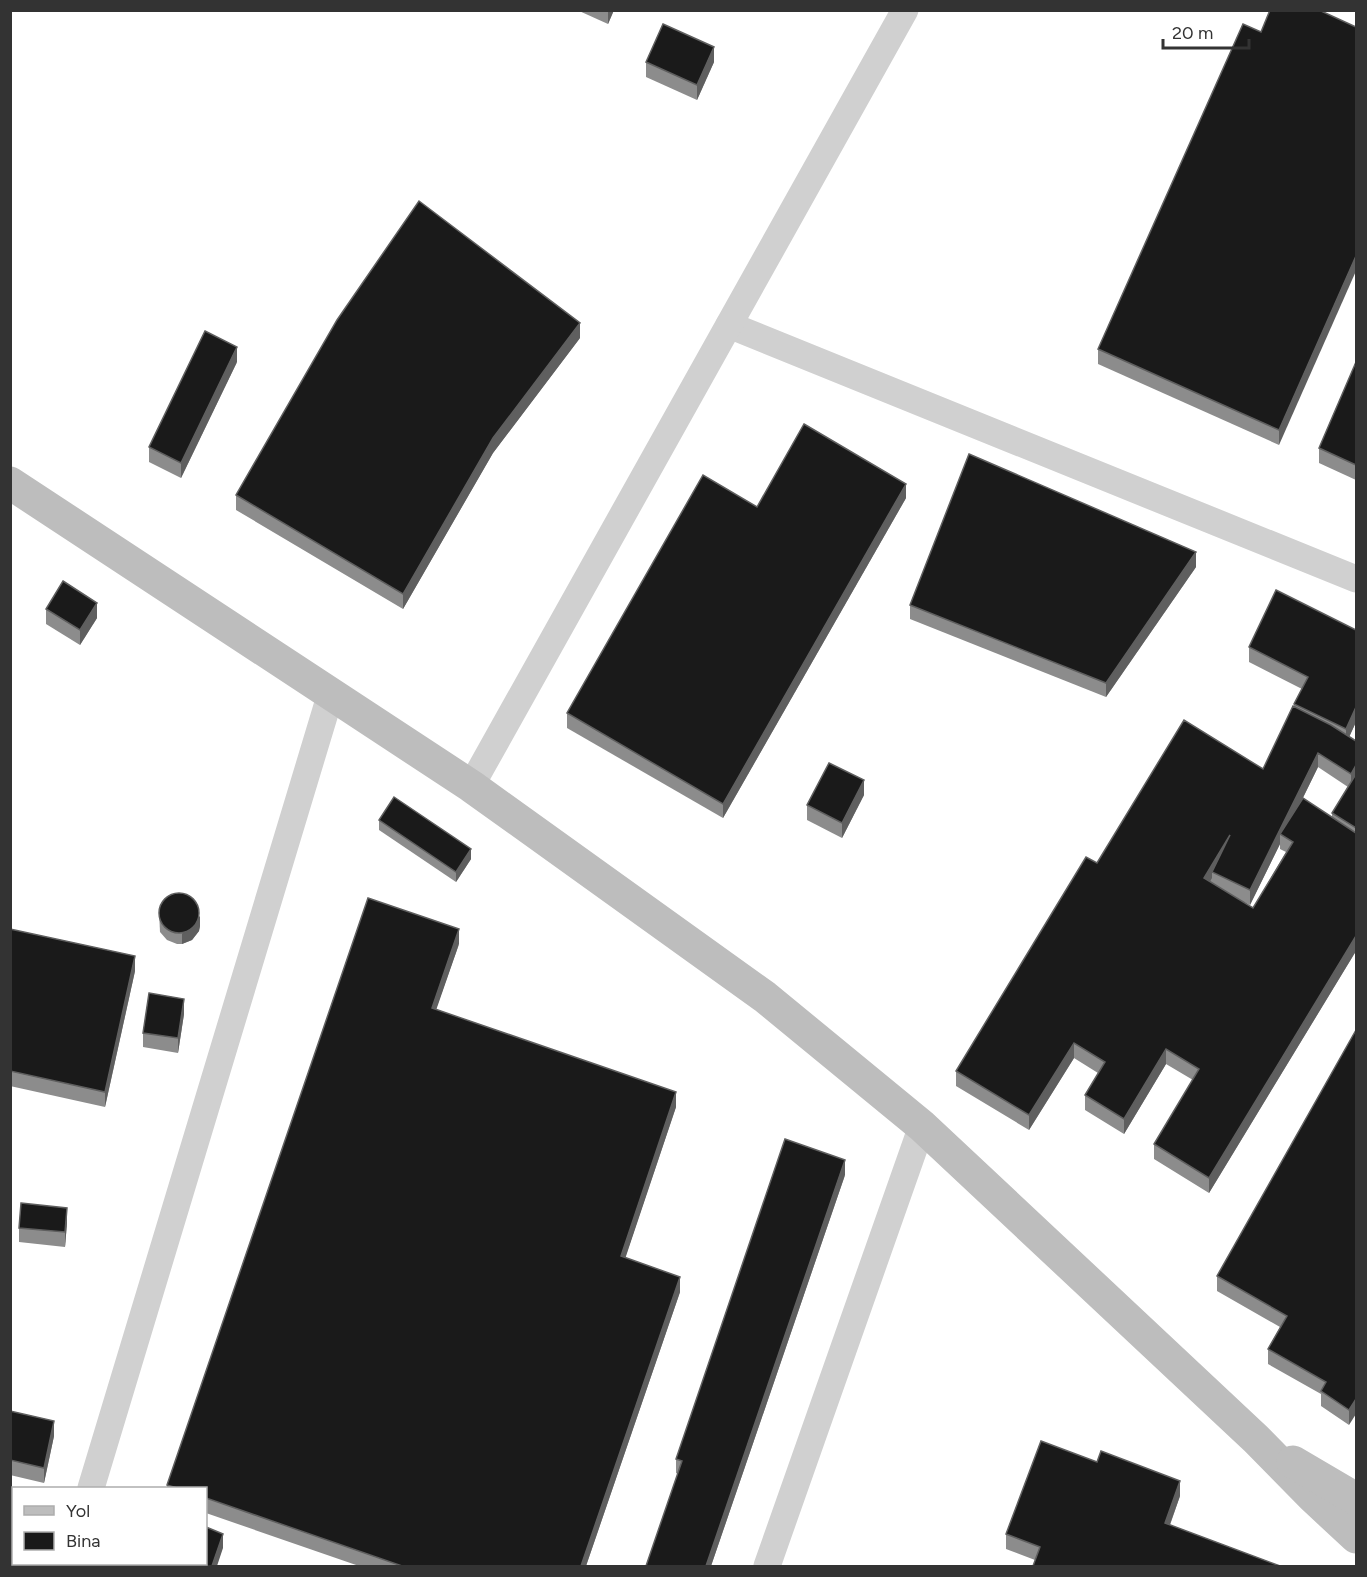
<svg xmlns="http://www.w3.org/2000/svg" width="1367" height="1577" viewBox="0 0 1367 1577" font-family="Figtree,sans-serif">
  <rect width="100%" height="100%" fill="#fff"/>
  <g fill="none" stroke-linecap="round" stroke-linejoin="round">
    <g stroke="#d0d0d0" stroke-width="27">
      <path d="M729 325 1356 579"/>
      <path d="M471 786 905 10"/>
      <path d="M91 1488 331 693"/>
      <path d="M68 1566 69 1564"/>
      <path d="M767 1566 922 1126"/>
    </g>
    <g stroke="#bdbdbd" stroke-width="33">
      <path d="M10 483 471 786 765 997 922 1126 1256 1439 1313 1497 1356 1537"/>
      <path d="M1293 1462 1356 1499"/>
    </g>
  </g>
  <g fill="#8c8c8c" fill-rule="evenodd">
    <path d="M577 10H614L608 24Z"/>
    <path d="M1319 10 1279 445 1098 364V349L1261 32Z"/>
    <path d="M646 62H714L697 100 646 77Z"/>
    <path d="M580 338 493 453 403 609 236 510V495Z"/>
    <path d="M237 362 181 478 149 462V447Z"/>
    <path d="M1356 362V480L1319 463V448Z"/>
    <path d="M906 498 723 818 567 728V713L757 507Z"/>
    <path d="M1196 567 1106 697 910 619V605Z"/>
    <path d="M46 609 97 618 80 645 46 624Z"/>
    <path d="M1356 630V722L1349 737 1356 741V951L1209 1193 1154 1159V1144L1193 1080 1166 1064 1124 1134 1085 1110V1095L1098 1073 1074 1058 1029 1130 956 1086V1071L1097 863 1263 769 1294 707V704L1302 689 1249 662V647ZM1318 767 1348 787 1332 813V818L1301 802ZM1280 844V849L1286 852 1253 908 1244 902 1250 905Z"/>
    <path d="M864 795 842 838 807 820V805Z"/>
    <path d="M379 820 471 859 456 882 379 830Z"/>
    <path d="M159 911 200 926 199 931 192 940 182 944H177L167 940 160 932Z"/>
    <path d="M10 929 135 971 105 1107 10 1086Z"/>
    <path d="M459 944 436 1009 676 1107 625 1258 680 1292 586 1566H359L206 1513V1488H167V1485Z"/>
    <path d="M184 1014 178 1053 143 1047V1033Z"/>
    <path d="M1356 1030 1349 1425 1321 1406V1394L1268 1364V1349L1280 1327 1217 1291V1276Z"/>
    <path d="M845 1175 711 1566H646L678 1474 676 1473V1459Z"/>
    <path d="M67 1223 65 1247 19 1242V1228Z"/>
    <path d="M10 1411 54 1436 44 1483 10 1475Z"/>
    <path d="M1180 1496 1170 1525 1035 1560 1006 1549V1534Z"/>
  </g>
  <g fill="#5f5f5f">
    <path d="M608 10H614L608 24Z"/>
    <path d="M714 47V62L697 100V85Z"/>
    <path d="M1356 256V271L1279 445V430Z"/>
    <path d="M580 323V338L493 453 403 609V594L493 438Z"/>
    <path d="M237 347V362L181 478V463Z"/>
    <path d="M906 484V498L723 818V804Z"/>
    <path d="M1196 552V567L1106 697V683Z"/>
    <path d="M97 603V618L80 645V630Z"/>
    <path d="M1356 707V722L1346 744V729Z"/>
    <path d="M1318 753V767L1284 836 1280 834V844L1250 905V890Z"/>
    <path d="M1356 765V780L1351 789V774Z"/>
    <path d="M864 780V795L842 838V823Z"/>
    <path d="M1230 835 1212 872V878L1204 892V878Z"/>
    <path d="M471 849V859L456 882V872Z"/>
    <path d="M200 916V926L199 931 192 940 182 944V934Z"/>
    <path d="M459 929V944L432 1022V1008Z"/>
    <path d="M1356 936V951L1209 1193V1178Z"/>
    <path d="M135 956V971L105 1107V1092Z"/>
    <path d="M184 999V1014L178 1053V1038Z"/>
    <path d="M1074 1043V1058L1029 1130V1115Z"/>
    <path d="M1166 1049V1064L1124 1134V1119Z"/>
    <path d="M676 1092V1107L621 1271V1256Z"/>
    <path d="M845 1160V1175L711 1566H706Z"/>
    <path d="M67 1208V1223L65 1247V1232Z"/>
    <path d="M680 1277V1292L586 1566H581Z"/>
    <path d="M1356 1399V1414L1349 1425V1410Z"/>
    <path d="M54 1421V1436L44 1483V1468Z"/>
    <path d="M1180 1481V1496L1165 1538V1523Z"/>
    <path d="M223 1534V1548L217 1566H212Z"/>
  </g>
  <g fill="#1a1a1a" stroke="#5f5f5f" stroke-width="1.5">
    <path d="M1270 10H1319L1356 27V256L1279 430 1098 349 1243 24 1261 32Z"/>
    <path d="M663 24 714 47 697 85 646 62Z"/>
    <path d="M419 201 580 323 493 438 403 594 236 495 337 320Z"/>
    <path d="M205 331 237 347 181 463 149 447Z"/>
    <path d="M1356 362V465L1319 448Z"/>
    <path d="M804 424 906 484 723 804 567 713 703 475 757 507Z"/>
    <path d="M969 454 1196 552 1106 683 910 605Z"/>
    <path d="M63 581 97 603 80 630 46 609Z"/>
    <path d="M1276 590 1356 630V707L1346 729 1294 704 1308 677 1249 647Z"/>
    <path d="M1293 706 1331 725 1356 741V765L1351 774 1318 753 1250 890 1212 872 1230 835 1204 878 1253 908 1293 842 1280 834 1303 798 1356 833V936L1209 1178 1154 1144 1199 1069 1166 1049 1124 1119 1085 1095 1105 1062 1074 1043 1029 1115 956 1071 1086 857 1097 863 1184 720 1263 769Z"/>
    <path d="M829 763 864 780 842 823 807 805Z"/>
    <path d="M1356 774V828L1332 813Z"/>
    <path d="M394 797 471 849 456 872 379 820Z"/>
    <circle cx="179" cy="913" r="20"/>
    <path d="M368 898 459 929 432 1008 676 1092 621 1256 680 1277 581 1566H402L206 1498V1488H177L167 1485Z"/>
    <path d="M10 929 135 956 105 1092 10 1071Z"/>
    <path d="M149 993 184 999 178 1038 143 1033Z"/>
    <path d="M1356 1030V1399L1349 1410 1321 1391 1326 1382 1268 1349 1287 1316 1217 1276Z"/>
    <path d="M785 1139 845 1160 706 1566H646L682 1461 676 1459Z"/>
    <path d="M21 1203 67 1208 65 1232 19 1228Z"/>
    <path d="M10 1411 54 1421 44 1468 10 1460Z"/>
    <path d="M1041 1441 1097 1462 1101 1451 1180 1481 1165 1523 1280 1566H1033L1040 1547 1006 1534Z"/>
    <path d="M206 1527 223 1534 212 1566H94L95 1563H206Z"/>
  </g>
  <rect width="1367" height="1577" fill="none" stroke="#333333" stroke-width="24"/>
  <rect x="12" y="1487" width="195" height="78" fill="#ffffff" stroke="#adadad" stroke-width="1.5"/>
  <rect x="24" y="1506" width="30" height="9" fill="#bdbdbd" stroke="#adadad" stroke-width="1.5"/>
  <text x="66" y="1517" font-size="18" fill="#333333">Yol</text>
  <rect x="24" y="1532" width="30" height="18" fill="#1a1a1a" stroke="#adadad" stroke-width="1.5"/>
  <text x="66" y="1547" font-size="18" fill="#333333">Bina</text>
  <path d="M1163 39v9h86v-9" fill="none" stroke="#333333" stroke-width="3"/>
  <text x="1172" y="39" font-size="18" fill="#333333" stroke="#ffffff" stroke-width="4.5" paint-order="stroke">20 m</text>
</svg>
